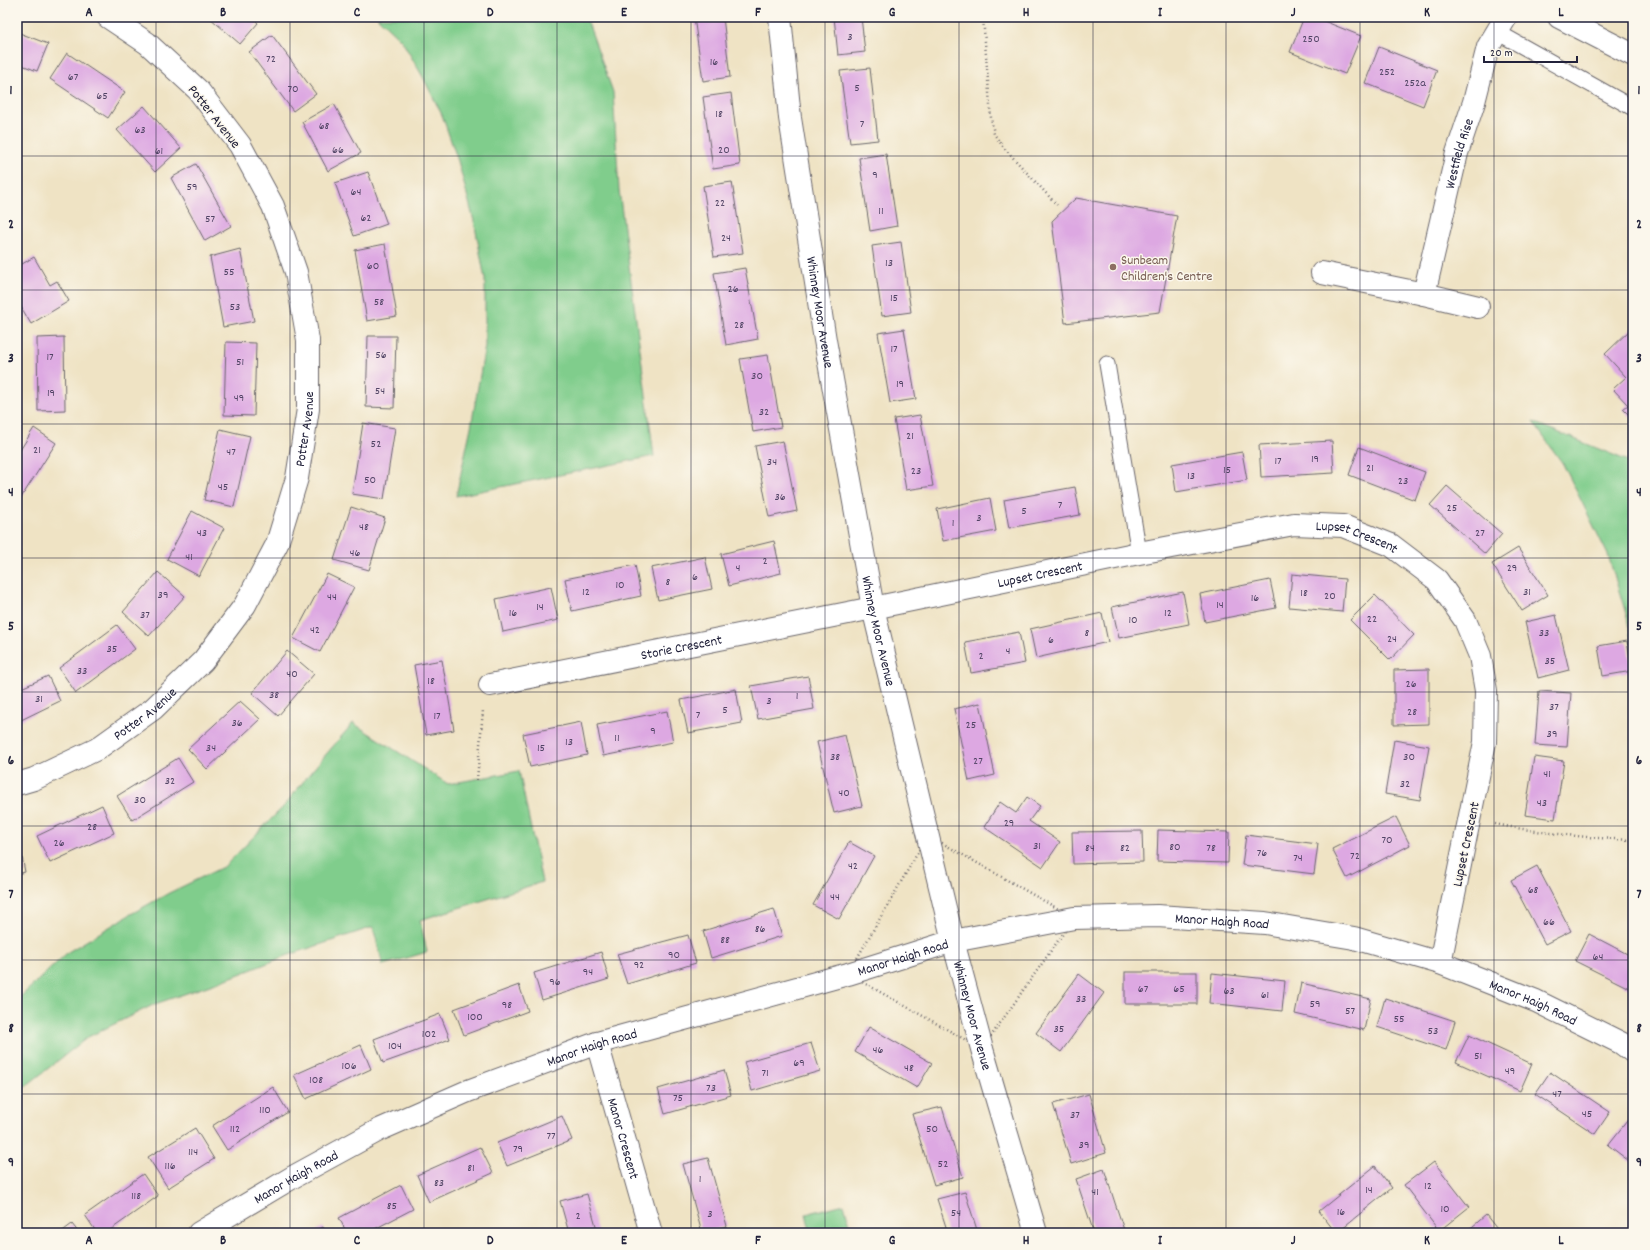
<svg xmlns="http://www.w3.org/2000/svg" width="1650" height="1250" viewBox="0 0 1650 1250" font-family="Dekko,sans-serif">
  <rect width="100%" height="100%" fill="#fbf7ec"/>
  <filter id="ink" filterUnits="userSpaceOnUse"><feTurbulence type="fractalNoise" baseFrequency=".025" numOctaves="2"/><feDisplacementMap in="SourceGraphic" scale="8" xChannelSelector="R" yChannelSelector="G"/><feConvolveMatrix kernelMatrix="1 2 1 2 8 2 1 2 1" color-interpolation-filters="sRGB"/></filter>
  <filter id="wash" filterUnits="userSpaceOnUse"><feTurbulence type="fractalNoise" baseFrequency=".012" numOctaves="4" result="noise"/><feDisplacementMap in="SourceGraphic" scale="16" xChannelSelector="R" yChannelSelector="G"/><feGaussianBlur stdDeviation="0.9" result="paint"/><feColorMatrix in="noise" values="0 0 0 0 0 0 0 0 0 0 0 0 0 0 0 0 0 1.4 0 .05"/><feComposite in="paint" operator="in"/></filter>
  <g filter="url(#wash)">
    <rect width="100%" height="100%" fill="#efe3c4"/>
    <g fill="#80cd8c" stroke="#517864">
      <path d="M377 17H586L613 92 619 190 654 456 456 496 471 427 485 346V279L474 221 458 161 442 115 423 77 402 41Z"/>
      <path d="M1533 422 1633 463V652L1627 617 1608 555 1563 464Z"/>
      <path d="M353 723 448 784 519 771 542 882 420 920 427 952 383 965 373 927 286 956 219 982 155 1004 88 1037 17 1093V1000L68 952 131 914 169 893 225 866 285 805 310 773Z"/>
      <path d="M844 1204 852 1233H802L810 1230 806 1214Z"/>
    </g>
    <g id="blocks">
      <g fill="#dda8e2">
        <path d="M209 17H252L258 23 240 44Z"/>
        <path d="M694 17H723L730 77 703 81Z"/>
        <path d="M834 17H861L865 52 838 55Z"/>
        <path d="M1304 17H1314L1361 36 1345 74 1290 52Z"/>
        <path d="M17 32 48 44 37 71 17 63Z"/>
        <path d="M272 35 316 94 293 111 249 52Z"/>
        <path d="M1379 47 1437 70 1423 106 1365 83Z"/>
        <path d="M67 53 125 92 108 118 50 79Z"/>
        <path d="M870 68 878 140 850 143 840 71Z"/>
        <path d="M731 93 740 165 713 169 703 97Z"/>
        <path d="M334 104 361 153 328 171 302 122Z"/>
        <path d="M144 106 181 148 155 172 117 130Z"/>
        <path d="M886 154 897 226 870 231 859 158Z"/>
        <path d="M196 164 231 226 205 241 171 178Z"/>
        <path d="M368 172 387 224 354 236 335 183Z"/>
        <path d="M732 182 743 253 714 257 703 186Z"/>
        <path d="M1076 198 1177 216 1160 312 1065 323 1052 221Z"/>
        <path d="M901 242 911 312 882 316 872 246Z"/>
        <path d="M385 244 397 316 367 321 355 250Z"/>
        <path d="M240 249 254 321 223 327 210 257Z"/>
        <path d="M34 257 50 285 57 281 69 301 31 324 17 300V267Z"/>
        <path d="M745 268 758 339 726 345 714 273Z"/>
        <path d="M1633 327V419L1623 409 1628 405 1613 389 1626 377 1605 354Z"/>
        <path d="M904 329 916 399 890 403 878 333Z"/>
        <path d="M368 336H396L394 408 366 407Z"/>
        <path d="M64 337 65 410 38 411 37 338Z"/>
        <path d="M226 342 256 343 254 416 224 415Z"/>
        <path d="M768 355 781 427 753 432 740 359Z"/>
        <path d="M920 415 933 486 906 490 894 419Z"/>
        <path d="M363 423 395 428 384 499 352 494Z"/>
        <path d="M34 428 56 443 17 504V455Z"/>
        <path d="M220 429 250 436 234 507 204 500Z"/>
        <path d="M783 441 797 511 769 517 755 446Z"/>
        <path d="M1332 441 1334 473 1261 477 1259 445Z"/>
        <path d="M1359 447 1425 472 1415 500 1349 475Z"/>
        <path d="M1242 452 1247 480 1176 492 1172 464Z"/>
        <path d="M1447 486 1502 534 1485 554 1430 505Z"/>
        <path d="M1075 487 1080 515 1009 528 1004 500Z"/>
        <path d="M990 498 996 531 943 541 937 509Z"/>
        <path d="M351 507 385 518 369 570 334 560Z"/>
        <path d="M192 511 224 528 199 576 167 559Z"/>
        <path d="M774 541 781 573 729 586 721 554Z"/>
        <path d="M1518 548 1548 595 1522 611 1492 564Z"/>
        <path d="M705 557 712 589 658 600 651 568Z"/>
        <path d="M635 565 641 596 572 611 565 579Z"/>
        <path d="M158 572 185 596 149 636 123 612Z"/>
        <path d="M327 574 354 587 320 652 293 638Z"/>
        <path d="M1292 574 1345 579 1342 612 1289 607Z"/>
        <path d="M1270 580 1276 608 1205 622 1200 594Z"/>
        <path d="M551 587 558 620 503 632 496 599Z"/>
        <path d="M1183 592 1189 624 1119 638 1112 607Z"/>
        <path d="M1375 595 1414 635 1390 660 1350 620Z"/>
        <path d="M1102 613 1108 642 1036 658 1030 629Z"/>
        <path d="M1556 615 1569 670 1538 678 1525 622Z"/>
        <path d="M117 625 135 649 76 693 59 668Z"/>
        <path d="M1019 632 1025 663 971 673 965 642Z"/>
        <path d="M1627 641 1632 671 1603 676 1598 646Z"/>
        <path d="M287 651 314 674 278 716 252 693Z"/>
        <path d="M442 660 454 730 426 735 414 665Z"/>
        <path d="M1429 669V724L1394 725V670Z"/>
        <path d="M48 676 60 701 17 722V690Z"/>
        <path d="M808 676 814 709 758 719 751 686Z"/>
        <path d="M736 689 742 723 688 733 681 700Z"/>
        <path d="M1539 691 1571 693 1567 747 1535 745Z"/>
        <path d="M240 701 260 719 207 769 188 749Z"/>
        <path d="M980 703 995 775 969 781 954 709Z"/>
        <path d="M667 711 673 742 603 756 597 725Z"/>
        <path d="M581 722 587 755 530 767 523 734Z"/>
        <path d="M845 735 862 806 834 813 817 742Z"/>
        <path d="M1394 740 1429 746 1420 800 1385 794Z"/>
        <path d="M1534 757 1564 761 1555 819 1525 815Z"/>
        <path d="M178 758 193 782 132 820 117 796Z"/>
        <path d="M1027 797 1040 806 1029 821 1060 842 1043 867 984 827 1000 802 1016 813Z"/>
        <path d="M102 805 114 833 50 863 37 836Z"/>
        <path d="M1396 817 1410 845 1347 878 1332 849Z"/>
        <path d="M1158 830 1229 832 1228 863 1157 861Z"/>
        <path d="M1142 831 1143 862 1073 864 1072 832Z"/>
        <path d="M1246 835 1318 844 1314 874 1242 865Z"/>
        <path d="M19 841 25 872 17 874V842Z"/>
        <path d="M849 842 874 856 839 919 813 905Z"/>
        <path d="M1537 866 1571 931 1545 944 1511 880Z"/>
        <path d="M774 909 782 936 711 958 703 931Z"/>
        <path d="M1589 934 1633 957V990L1575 961Z"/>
        <path d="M688 935 696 963 627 984 617 954Z"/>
        <path d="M601 952 609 979 542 1000 534 973Z"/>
        <rect x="1125" y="972" width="72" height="32"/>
        <path d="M1212 973 1285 981 1282 1011 1209 1003Z"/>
        <path d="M1079 974 1104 993 1061 1052 1036 1033Z"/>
        <path d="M1301 983 1371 999 1364 1030 1295 1014Z"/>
        <path d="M519 985 528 1011 464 1035 454 1009Z"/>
        <path d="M1385 998 1455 1021 1446 1050 1377 1027Z"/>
        <path d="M440 1014 450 1039 383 1063 374 1039Z"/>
        <path d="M869 1027 932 1063 917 1088 855 1052Z"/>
        <path d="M1469 1035 1532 1064 1520 1091 1456 1062Z"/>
        <path d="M811 1043 820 1071 752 1091 744 1062Z"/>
        <path d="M361 1045 371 1069 306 1099 294 1075Z"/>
        <path d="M724 1070 731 1095 665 1114 658 1089Z"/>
        <path d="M1550 1072 1610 1112 1595 1134 1535 1094Z"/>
        <path d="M273 1087 288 1112 227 1150 212 1126Z"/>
        <path d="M1089 1094 1106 1153 1071 1164 1053 1104Z"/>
        <path d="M942 1107 963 1177 934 1185 912 1114Z"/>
        <path d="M562 1116 572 1140 507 1166 497 1143Z"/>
        <path d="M1627 1121 1633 1125V1164L1608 1145Z"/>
        <path d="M195 1128 214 1159 168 1188 148 1157Z"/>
        <path d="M480 1147 493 1173 429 1202 417 1175Z"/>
        <path d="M708 1158 727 1226 702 1233 683 1164Z"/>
        <path d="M1434 1162 1469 1207 1439 1231 1404 1185Z"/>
        <path d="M1375 1166 1392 1188 1336 1233 1319 1211Z"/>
        <path d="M1104 1169 1115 1203 1125 1233H1094L1076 1179Z"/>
        <path d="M143 1174 158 1196 106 1233H97L85 1215Z"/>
        <path d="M401 1185 413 1209 367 1233H347L339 1218Z"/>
        <path d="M965 1192 978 1233H948L937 1199Z"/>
        <path d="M587 1194 598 1233H569L560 1201Z"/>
        <path d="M1486 1215 1500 1233H1465Z"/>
        <path d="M72 1224 79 1233H60Z"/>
        <path d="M323 1227 326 1233H312Z"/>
      </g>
    </g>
  </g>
  <g filter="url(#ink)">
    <use href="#blocks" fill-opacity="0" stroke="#6a666b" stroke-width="1"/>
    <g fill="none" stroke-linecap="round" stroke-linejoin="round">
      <g stroke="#6a666b" stroke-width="17">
        <g id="service">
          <path d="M1497 32 1633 108"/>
          <path d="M1107 364 1139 553"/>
        </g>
      </g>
      <g stroke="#6a666b" stroke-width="24">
        <g id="minor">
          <path id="s1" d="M780 17 790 118 825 340 873 608 953 941 982 1049 1036 1233"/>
          <path id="s2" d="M1322 273 1424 294 1457 153 1474 102 1488 47 1506 17"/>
          <path d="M1424 294 1478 307"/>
          <path id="s3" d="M490 685 873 608 1139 553 1294 524 1343 526 1391 545 1437 580 1465 620 1480 656 1486 691 1485 742 1440 963"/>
          <path id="s4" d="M17 784 34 779 97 749 153 709 203 661 245 605 277 544 297 478 308 409V340L296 272 273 206 240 145 198 90 147 43 108 17"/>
          <path id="s5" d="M597 1043 651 1233"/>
          <path id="s6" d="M199 1233 293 1177 379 1130 468 1091 597 1043 848 974 953 941 1074 918 1157 916 1265 923 1354 938 1440 963 1536 1001 1621 1043 1633 1052"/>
        </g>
      </g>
      <g stroke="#6a666b" stroke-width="24">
        <path id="trunk" d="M1559 17 1633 55"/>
      </g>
      <g stroke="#6a666b" stroke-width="2.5" stroke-dasharray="1 3" stroke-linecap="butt">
        <path d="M983 17 991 118 994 134 1005 149 1057 205"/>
        <path d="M477 780 483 710"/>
        <path d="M1495 824C1541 833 1587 838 1633 840"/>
        <path d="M928 835 1074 918 982 1049 848 974Z"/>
      </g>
      <use href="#service" stroke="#fff" stroke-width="15"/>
      <use href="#minor" stroke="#fff" stroke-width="22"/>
      <use href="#trunk" stroke="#fff" stroke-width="22"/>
    </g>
  </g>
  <path fill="none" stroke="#22223b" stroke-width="1" stroke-opacity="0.55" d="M156 17V1233M290 17V1233M424 17V1233M557 17V1233M691 17V1233M825 17V1233M959 17V1233M1093 17V1233M1226 17V1233M1360 17V1233M1494 17V1233M17 156H1633M17 290H1633M17 424H1633M17 558H1633M17 692H1633M17 826H1633M17 960H1633M17 1094H1633"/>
  <circle fill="#8d6e63" stroke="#fbf7ec" stroke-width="1.5" cx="1113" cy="267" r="4"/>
  <g text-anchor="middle" stroke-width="3" stroke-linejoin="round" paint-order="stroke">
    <g font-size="12" fill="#514465">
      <text x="850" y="40">3</text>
      <text x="1311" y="42">250</text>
      <text x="271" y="62">72</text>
      <text x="714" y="65">16</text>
      <text x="1387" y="75">252</text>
      <text x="73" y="80">67</text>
      <text x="1415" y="86">252a</text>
      <text x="857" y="91">5</text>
      <text x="293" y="92">70</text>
      <text x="102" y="99">65</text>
      <text x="719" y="117">18</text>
      <text x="862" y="127">7</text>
      <text x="324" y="129">68</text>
      <text x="140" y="133">63</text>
      <text x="338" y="153">66</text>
      <text x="724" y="153">20</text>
      <text x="159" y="154">61</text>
      <text x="875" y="178">9</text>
      <text x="192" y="190">59</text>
      <text x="356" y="195">64</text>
      <text x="720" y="206">22</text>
      <text x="881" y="214">11</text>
      <text x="366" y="221">62</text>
      <text x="210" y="222">57</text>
      <text x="726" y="241">24</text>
      <text x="889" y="266">13</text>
      <text x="373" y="269">60</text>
      <text x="229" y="275">55</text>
      <text x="733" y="292">26</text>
      <text x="894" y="301">15</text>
      <text x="379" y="305">58</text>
      <text x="235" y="310">53</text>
      <text x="739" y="328">28</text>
      <text x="894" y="352">17</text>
      <text x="381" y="358">56</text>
      <text x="50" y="360">17</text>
      <text x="240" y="365">51</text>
      <text x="757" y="379">30</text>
      <text x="900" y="387">19</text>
      <text x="380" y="394">54</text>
      <text x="51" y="396">19</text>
      <text x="239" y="401">49</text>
      <text x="764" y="415">32</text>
      <text x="910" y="439">21</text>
      <text x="376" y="447">52</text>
      <text x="37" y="453">21</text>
      <text x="231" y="455">47</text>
      <text x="1315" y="462">19</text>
      <text x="1278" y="464">17</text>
      <text x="772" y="465">34</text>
      <text x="1370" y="471">21</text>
      <text x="1227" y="473">15</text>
      <text x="916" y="474">23</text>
      <text x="1191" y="479">13</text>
      <text x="370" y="483">50</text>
      <text x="1403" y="484">23</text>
      <text x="223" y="490">45</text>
      <text x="780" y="500">36</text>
      <text x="1060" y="508">7</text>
      <text x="1452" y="511">25</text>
      <text x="1024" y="514">5</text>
      <text x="979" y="521">3</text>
      <text x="953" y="526">1</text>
      <text x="364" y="530">48</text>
      <text x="202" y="536">43</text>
      <text x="1480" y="536">27</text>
      <text x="355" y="556">46</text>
      <text x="189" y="560">41</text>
      <text x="765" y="564">2</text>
      <text x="738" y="571">4</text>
      <text x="1512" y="571">29</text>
      <text x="695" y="580">6</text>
      <text x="668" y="585">8</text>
      <text x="620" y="588">10</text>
      <text x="586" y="595">12</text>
      <text x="1527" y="595">31</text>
      <text x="1304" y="596">18</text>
      <text x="163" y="598">39</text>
      <text x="1330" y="599">20</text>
      <text x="332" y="600">44</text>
      <text x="1255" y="601">16</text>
      <text x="1220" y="608">14</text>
      <text x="540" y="610">14</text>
      <text x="513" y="616">16</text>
      <text x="1168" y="616">12</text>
      <text x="145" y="618">37</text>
      <text x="1372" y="622">22</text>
      <text x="1133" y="623">10</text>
      <text x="315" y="633">42</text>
      <text x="1087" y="636">8</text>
      <text x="1544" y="636">33</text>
      <text x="1392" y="642">24</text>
      <text x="1051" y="643">6</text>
      <text x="112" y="652">35</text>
      <text x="1008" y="654">4</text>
      <text x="981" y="659">2</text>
      <text x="1550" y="664">35</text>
      <text x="82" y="674">33</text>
      <text x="292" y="677">40</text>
      <text x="431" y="684">18</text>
      <text x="1411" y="687">26</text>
      <text x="274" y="698">38</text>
      <text x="797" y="699">1</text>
      <text x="39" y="702">31</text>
      <text x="769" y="704">3</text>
      <text x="1554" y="710">37</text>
      <text x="725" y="713">5</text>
      <text x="1412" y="715">28</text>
      <text x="698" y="718">7</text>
      <text x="437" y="719">17</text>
      <text x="237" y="726">36</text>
      <text x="971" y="728">25</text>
      <text x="653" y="734">9</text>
      <text x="1552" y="737">39</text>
      <text x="617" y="741">11</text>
      <text x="569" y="745">13</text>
      <text x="211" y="751">34</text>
      <text x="541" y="751">15</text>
      <text x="835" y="760">38</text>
      <text x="1409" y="760">30</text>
      <text x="978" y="764">27</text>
      <text x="1547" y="777">41</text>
      <text x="170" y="784">32</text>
      <text x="1405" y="787">32</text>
      <text x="844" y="796">40</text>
      <text x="140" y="803">30</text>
      <text x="1542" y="806">43</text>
      <text x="1009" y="826">29</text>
      <text x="92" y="830">28</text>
      <text x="1387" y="843">70</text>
      <text x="59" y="846">26</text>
      <text x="1037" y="849">31</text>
      <text x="1175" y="850">80</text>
      <text x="1090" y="851">84</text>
      <text x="1125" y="851">82</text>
      <text x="1211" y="851">78</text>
      <text x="1262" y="856">76</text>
      <text x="1355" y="859">72</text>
      <text x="1298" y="861">74</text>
      <text x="853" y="869">42</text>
      <text x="1533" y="893">68</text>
      <text x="835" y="900">44</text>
      <text x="1549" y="925">66</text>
      <text x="760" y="932">86</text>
      <text x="725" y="943">88</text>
      <text x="674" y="958">90</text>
      <text x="1598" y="960">64</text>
      <text x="639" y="968">92</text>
      <text x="588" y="975">94</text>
      <text x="555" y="985">96</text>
      <text x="1143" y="992">67</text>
      <text x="1179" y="992">65</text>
      <text x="1229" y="994">63</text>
      <text x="1265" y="998">61</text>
      <text x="1081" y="1002">33</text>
      <text x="1315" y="1007">59</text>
      <text x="507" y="1008">98</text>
      <text x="1350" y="1014">57</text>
      <text x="475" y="1020">100</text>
      <text x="1399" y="1022">55</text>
      <text x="1059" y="1032">35</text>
      <text x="1433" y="1034">53</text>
      <text x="429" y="1037">102</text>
      <text x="395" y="1049">104</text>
      <text x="878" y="1053">46</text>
      <text x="1478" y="1059">51</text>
      <text x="799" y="1066">69</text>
      <text x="349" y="1069">106</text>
      <text x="909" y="1071">48</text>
      <text x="1510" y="1074">49</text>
      <text x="765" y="1076">71</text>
      <text x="316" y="1083">108</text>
      <text x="711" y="1091">73</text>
      <text x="1557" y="1097">47</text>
      <text x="678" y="1101">75</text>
      <text x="265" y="1113">110</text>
      <text x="1587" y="1117">45</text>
      <text x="1075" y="1118">37</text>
      <text x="235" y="1132">112</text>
      <text x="932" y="1132">50</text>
      <text x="551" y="1139">77</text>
      <text x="1084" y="1148">39</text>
      <text x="518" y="1152">79</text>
      <text x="193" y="1155">114</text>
      <text x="943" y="1167">52</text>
      <text x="170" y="1169">116</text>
      <text x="471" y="1171">81</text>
      <text x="700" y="1182">1</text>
      <text x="439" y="1186">83</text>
      <text x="1428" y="1189">12</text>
      <text x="1369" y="1193">14</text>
      <text x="1095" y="1195">41</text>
      <text x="136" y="1199">118</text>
      <text x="392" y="1209">85</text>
      <text x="1445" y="1212">10</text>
      <text x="1341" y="1215">16</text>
      <text x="956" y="1216">54</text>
      <text x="710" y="1217">3</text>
      <text x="578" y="1219">2</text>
    </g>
    <g font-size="14" fill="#22223b" stroke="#fbf7ec">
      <text transform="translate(215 116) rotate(52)" y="5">Potter Avenue</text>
      <text dy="5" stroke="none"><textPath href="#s2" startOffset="249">Westfield Rise</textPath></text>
      <text dy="5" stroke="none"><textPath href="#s1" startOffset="298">Whinney Moor Avenue</textPath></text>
      <text dy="5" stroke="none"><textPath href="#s4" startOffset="483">Potter Avenue</textPath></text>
      <text dy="5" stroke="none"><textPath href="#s3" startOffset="885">Lupset Crescent</textPath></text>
      <text dy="5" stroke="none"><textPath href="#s3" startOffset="561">Lupset Crescent</textPath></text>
      <text dy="5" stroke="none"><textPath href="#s1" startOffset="622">Whinney Moor Avenue</textPath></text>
      <text dy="5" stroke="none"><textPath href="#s3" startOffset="195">Storie Crescent</textPath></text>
      <text dy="5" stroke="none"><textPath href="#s4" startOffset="147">Potter Avenue</textPath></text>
      <text transform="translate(1465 844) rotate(-78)" y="5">Lupset Crescent</text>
      <text dy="5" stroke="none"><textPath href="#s6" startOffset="1084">Manor Haigh Road</textPath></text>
      <text dy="5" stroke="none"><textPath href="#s6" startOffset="760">Manor Haigh Road</textPath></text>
      <text dy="5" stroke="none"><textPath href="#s6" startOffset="1408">Manor Haigh Road</textPath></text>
      <text dy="5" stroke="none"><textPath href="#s1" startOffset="1018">Whinney Moor Avenue</textPath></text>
      <text dy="5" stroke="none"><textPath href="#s6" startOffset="436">Manor Haigh Road</textPath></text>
      <text dy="5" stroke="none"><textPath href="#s5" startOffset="99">Manor Crescent</textPath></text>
      <text dy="5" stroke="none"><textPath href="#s6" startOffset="112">Manor Haigh Road</textPath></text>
    </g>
    <g font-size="14" fill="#785e54" stroke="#fbf7ec" text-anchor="start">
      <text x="1121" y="264">Sunbeam<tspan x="1121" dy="16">Children's Centre</tspan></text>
    </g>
  </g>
  <rect width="1650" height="1250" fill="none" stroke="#fbf7ec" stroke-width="44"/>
  <path d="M1484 56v6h93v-6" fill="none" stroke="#22223b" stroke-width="2"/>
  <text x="1490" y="56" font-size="12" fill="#22223b" stroke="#fbf7ec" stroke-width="3" paint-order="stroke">20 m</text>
  <rect x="22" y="22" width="1606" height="1206" fill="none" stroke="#22223b" stroke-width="1.5"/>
  <g font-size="13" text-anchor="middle" font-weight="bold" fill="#22223b">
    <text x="89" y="16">A</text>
    <text x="223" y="16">B</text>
    <text x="357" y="16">C</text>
    <text x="490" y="16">D</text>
    <text x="624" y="16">E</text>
    <text x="758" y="16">F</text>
    <text x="892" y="16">G</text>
    <text x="1026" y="16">H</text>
    <text x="1160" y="16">I</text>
    <text x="1293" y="16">J</text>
    <text x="1427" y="16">K</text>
    <text x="1561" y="16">L</text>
    <text x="11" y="94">1</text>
    <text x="1639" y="94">1</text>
    <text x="11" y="228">2</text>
    <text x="1639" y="228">2</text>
    <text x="11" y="362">3</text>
    <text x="1639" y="362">3</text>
    <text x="11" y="496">4</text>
    <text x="1639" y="496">4</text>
    <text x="11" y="630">5</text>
    <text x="1639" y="630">5</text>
    <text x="11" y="764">6</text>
    <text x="1639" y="764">6</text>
    <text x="11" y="898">7</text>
    <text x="1639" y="898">7</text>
    <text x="11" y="1032">8</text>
    <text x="1639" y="1032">8</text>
    <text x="11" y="1166">9</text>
    <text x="1639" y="1166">9</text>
    <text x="89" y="1244">A</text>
    <text x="223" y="1244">B</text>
    <text x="357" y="1244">C</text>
    <text x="490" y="1244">D</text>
    <text x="624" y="1244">E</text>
    <text x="758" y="1244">F</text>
    <text x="892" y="1244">G</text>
    <text x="1026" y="1244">H</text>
    <text x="1160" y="1244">I</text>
    <text x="1293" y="1244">J</text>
    <text x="1427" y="1244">K</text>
    <text x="1561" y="1244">L</text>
  </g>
</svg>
